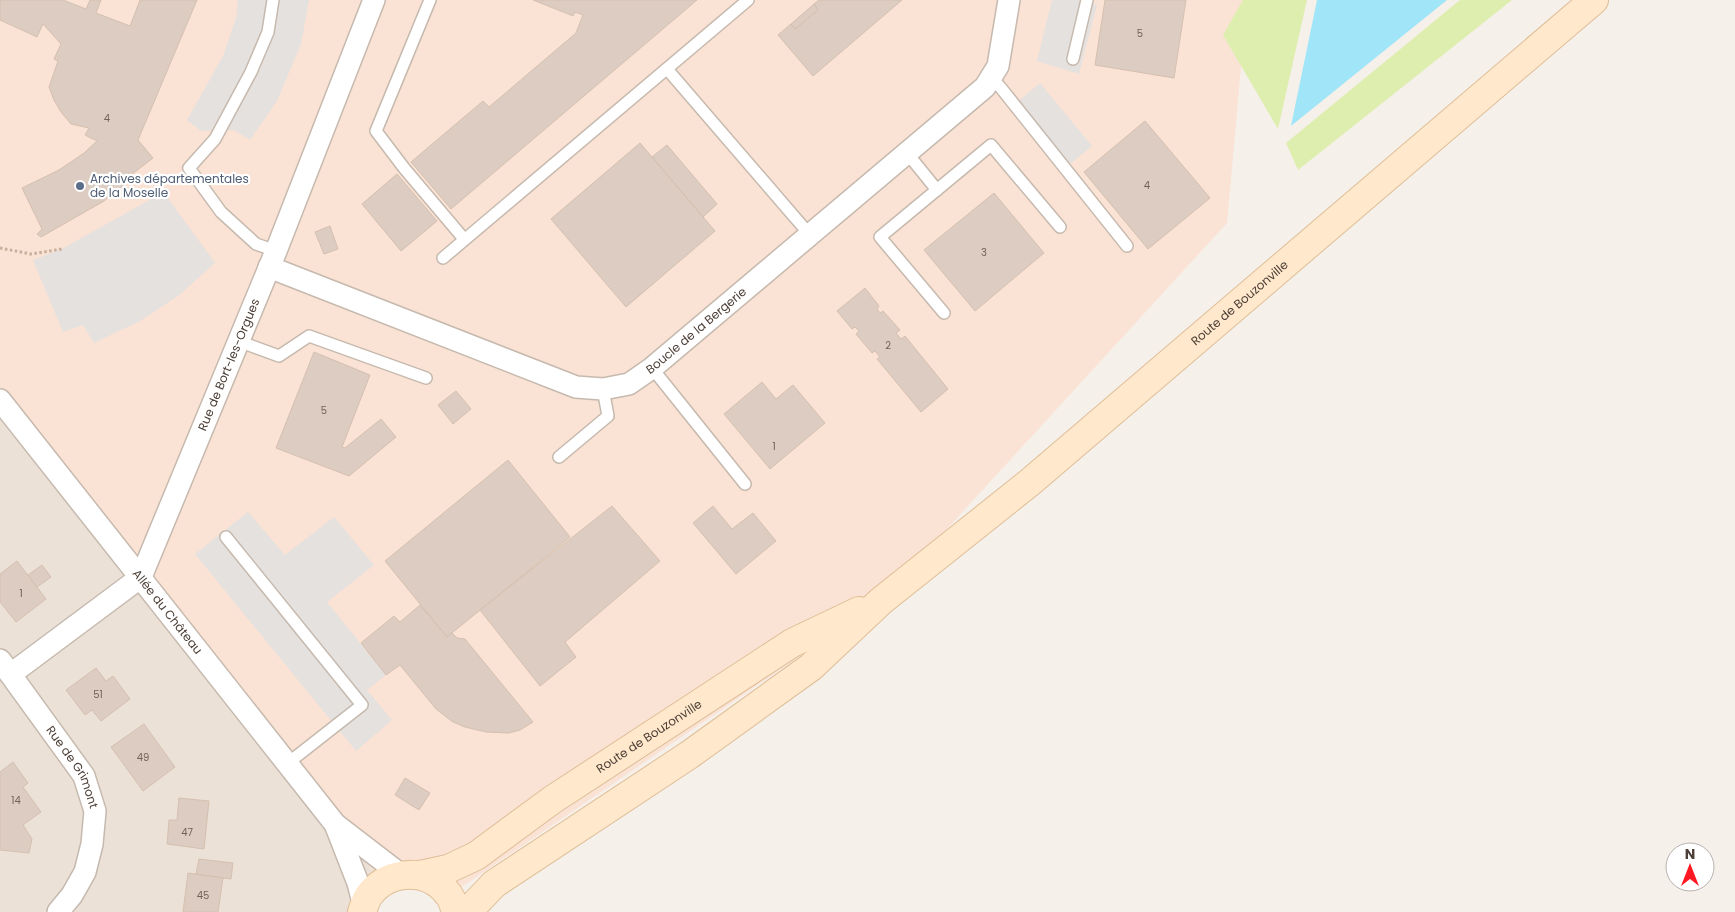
<svg xmlns="http://www.w3.org/2000/svg" width="1735" height="912" viewBox="0 0 1735 912" font-family="Poppins,sans-serif">
  <rect width="100%" height="100%" fill="#f6f0ea"/>
  <path fill="#ebe1d7" d="M0 400 335 824 382 882 376 912H0Z"/>
  <path fill="#fae2d4" d="M0 0H1247L1227 223 881 601 450 895 382 882 335 824 0 400Z"/>
  <g fill="#deeeaf">
    <path d="M1243 0H1307L1278 129 1223 35Z"/>
    <path d="M1460 0H1512L1298 170 1286 143Z"/>
  </g>
  <g fill="#e5e1df">
    <path d="M238 0H309L301 44 277 101 250 140 234 130 201 131 187 120 223 56 236 18Z"/>
    <path d="M1052 0H1081L1097 5 1079 74 1037 61Z"/>
    <path d="M1040 83 1092 146 1065 168 1014 105Z"/>
    <path d="M162 190 215 263 178 296 140 321 94 343 83 325 63 332 33 260 62 249 153 198Z"/>
    <path d="M248 512 285 555 334 517 374 565 327 602 386 675 367 690 392 720 356 751 195 554Z"/>
  </g>
  <path fill="#a1e5f8" d="M1317 0H1447L1291 126Z"/>
  <g fill="#dcccc1" stroke="#d5c0b0">
    <path d="M0 0H63L86 9 90 0H101L96 13 130 26 140 0H197L138 140 153 158 122 182 124 185 104 201 41 237 37 234 42 229 22 188 59 170 84 153 97 141 85 135 89 128 71 124 61 112 54 100 49 87 58 61 54 59 61 44 43 24 37 37 0 20Z"/>
    <path d="M533 0H697L451 209 411 162 483 101 489 107 576 33 583 15 575 12 573 16Z"/>
    <path d="M819 0H902L813 76 778 35 791 24 795 29 818 10 814 4Z"/>
    <path d="M1105 0H1186L1174 78 1095 65Z"/>
    <path d="M814 4 818 10 795 29 791 24Z"/>
    <path d="M1145 121 1210 198 1148 249 1084 172Z"/>
    <path d="M640 143 715 231 626 307 551 219Z"/>
    <path d="M667 145 717 204 703 217 652 157Z"/>
    <path d="M397 174 437 221 401 251 362 204Z"/>
    <path d="M994 193 1044 253 975 311 924 250Z"/>
    <path d="M330 226 338 249 324 254 315 232Z"/>
    <path d="M865 288 879 306 877 309 880 313 883 311 900 330 896 333 901 339 905 336 948 389 921 412 877 359 880 357 875 351 872 353 856 334 859 331 855 327 852 329 837 311Z"/>
    <path d="M314 352 370 375 342 447 345 448 381 419 396 437 349 476 276 448Z"/>
    <path d="M762 382 776 399 793 385 825 423 770 469 724 414Z"/>
    <path d="M456 391 471 409 453 424 438 405Z"/>
    <path d="M508 460 570 537 447 637 385 561Z"/>
    <path d="M612 506 660 561 565 642 576 657 540 686 480 610Z"/>
    <path d="M713 506 732 529 753 513 776 541 736 574 693 523Z"/>
    <path d="M17 561 46 599 16 622 0 602V574Z"/>
    <path d="M42 565 51 577 37 587 28 575Z"/>
    <path d="M420 605 447 637 452 633 457 638 465 639 533 722 520 730 509 733 486 732 465 727 453 722 436 709 400 665 386 675 361 643 394 616 400 622Z"/>
    <path d="M96 668 106 681 113 676 130 699 101 721 92 710 85 715 66 690Z"/>
    <path d="M144 724 175 767 143 791 111 747Z"/>
    <path d="M13 762 28 783 23 787 41 812 23 825 32 839 29 853 0 850V772Z"/>
    <path d="M405 778 430 793 419 810 395 795Z"/>
    <path d="M179 798 209 801 204 849 167 844 169 820H177Z"/>
    <path d="M199 859 233 863 231 879 196 874Z"/>
    <path d="M188 873 223 878 218 912H183Z"/>
  </g>
  <g fill="none" stroke-linecap="round" stroke-linejoin="round">
    <g stroke="#c6b9ae" stroke-width="14">
      <g id="service">
        <path d="M273 0 268 32 251 72 215 139 189 168 221 212 256 244 276 251"/>
        <path d="M430 0 376 131 404 168 464 239"/>
        <path d="M1073 59 1087 0"/>
        <path d="M667 69 810 235"/>
        <path d="M991 77 1001 88 1127 246"/>
        <path d="M907 153 937 190"/>
        <path d="M443 258 748 0"/>
        <path d="M944 313 880 237 991 145 1060 227"/>
        <path d="M238 341 279 356 309 336 426 378"/>
        <path d="M652 368 745 484"/>
        <path d="M559 457 608 416 603 389"/>
        <path d="M226 537 362 705 288 763"/>
      </g>
    </g>
    <g stroke="#c6b9ae" stroke-width="24">
      <g id="minor">
        <path id="s1" d="M269 267 576 387 603 389 629 384 652 368 985 87 998 66 1009 0"/>
        <path id="s2" d="M0 400 335 824 400 874"/>
        <path id="s3" d="M0 660 84 776 95 811 92 844 85 872 72 895 58 912"/>
        <path id="s4" d="M11 674 141 577 276 251 374 0"/>
        <path d="M335 824 358 883 364 906"/>
      </g>
    </g>
    <g stroke="#debe97" stroke-width="30">
      <g id="secondary">
        <path id="s5" d="M420 875 448 869 476 856 552 800 792 643 859 611"/>
        <path d="M362 912C364 906 366 899 370 894 390 869 428 868 448 894 452 898 454 906 456 912"/>
        <path id="s6" d="M464 912 475 904 494 884 689 755 811 667 881 601 1029 483 1594 0"/>
      </g>
    </g>
    <path stroke="#c7af9b" stroke-width="3" stroke-dasharray="2.5 2.5" stroke-linecap="butt" d="M0 248 31 254 62 249"/>
    <use href="#service" stroke="#fff" stroke-width="11"/>
    <use href="#minor" stroke="#fff" stroke-width="21"/>
    <use href="#secondary" stroke="#ffe8cb" stroke-width="28"/>
  </g>
  <circle fill="#5c6f8a" stroke="#fff" stroke-width="2" cx="80" cy="186" r="5"/>
  <g text-anchor="middle" stroke-width="4.5" stroke-linejoin="round" paint-order="stroke">
    <g font-size="10" fill="#70625a">
      <text x="1140" y="37">5</text>
      <text x="107" y="122">4</text>
      <text x="1147" y="189">4</text>
      <text x="984" y="256">3</text>
      <text x="888" y="349">2</text>
      <text x="324" y="414">5</text>
      <text x="774" y="450">1</text>
      <text x="21" y="597">1</text>
      <text x="98" y="698">51</text>
      <text x="143" y="761">49</text>
      <text x="16" y="804">14</text>
      <text x="187" y="836">47</text>
      <text x="203" y="899">45</text>
    </g>
    <g font-size="12" fill="#4e5e75" stroke="#fff" text-anchor="start">
      <text x="90" y="183">Archives départementales<tspan x="90" dy="14">de la Moselle</tspan></text>
    </g>
    <g font-size="12" fill="#4c3f37" stroke="#fff">
      <text dy="4" stroke="none"><textPath href="#s6" startOffset="988">Route de Bouzonville</textPath></text>
      <text dy="4" stroke="none"><textPath href="#s1" startOffset="469">Boucle de la Bergerie</textPath></text>
      <text dy="4" stroke="none"><textPath href="#s4" startOffset="392">Rue de Bort-les-Orgues</textPath></text>
      <text dy="4" stroke="none"><textPath href="#s2" startOffset="270">Allée du Château</textPath></text>
      <text dy="4" stroke="none"><textPath href="#s5" startOffset="270">Route de Bouzonville</textPath></text>
      <text dy="4" stroke="none"><textPath href="#s3" startOffset="130">Rue de Grimont</textPath></text>
    </g>
  </g>
  <g transform="translate(1690 867)"><circle r="24" fill="#ffffff" stroke="#b7b2af"/>
  <path d="M0-4L9 19L0 12L-9 19Z" fill="#ff1822"/>
  <text y="-8" font-size="14" font-weight="bold" text-anchor="middle" fill="#4c3f37">N</text>
  </g>
</svg>
